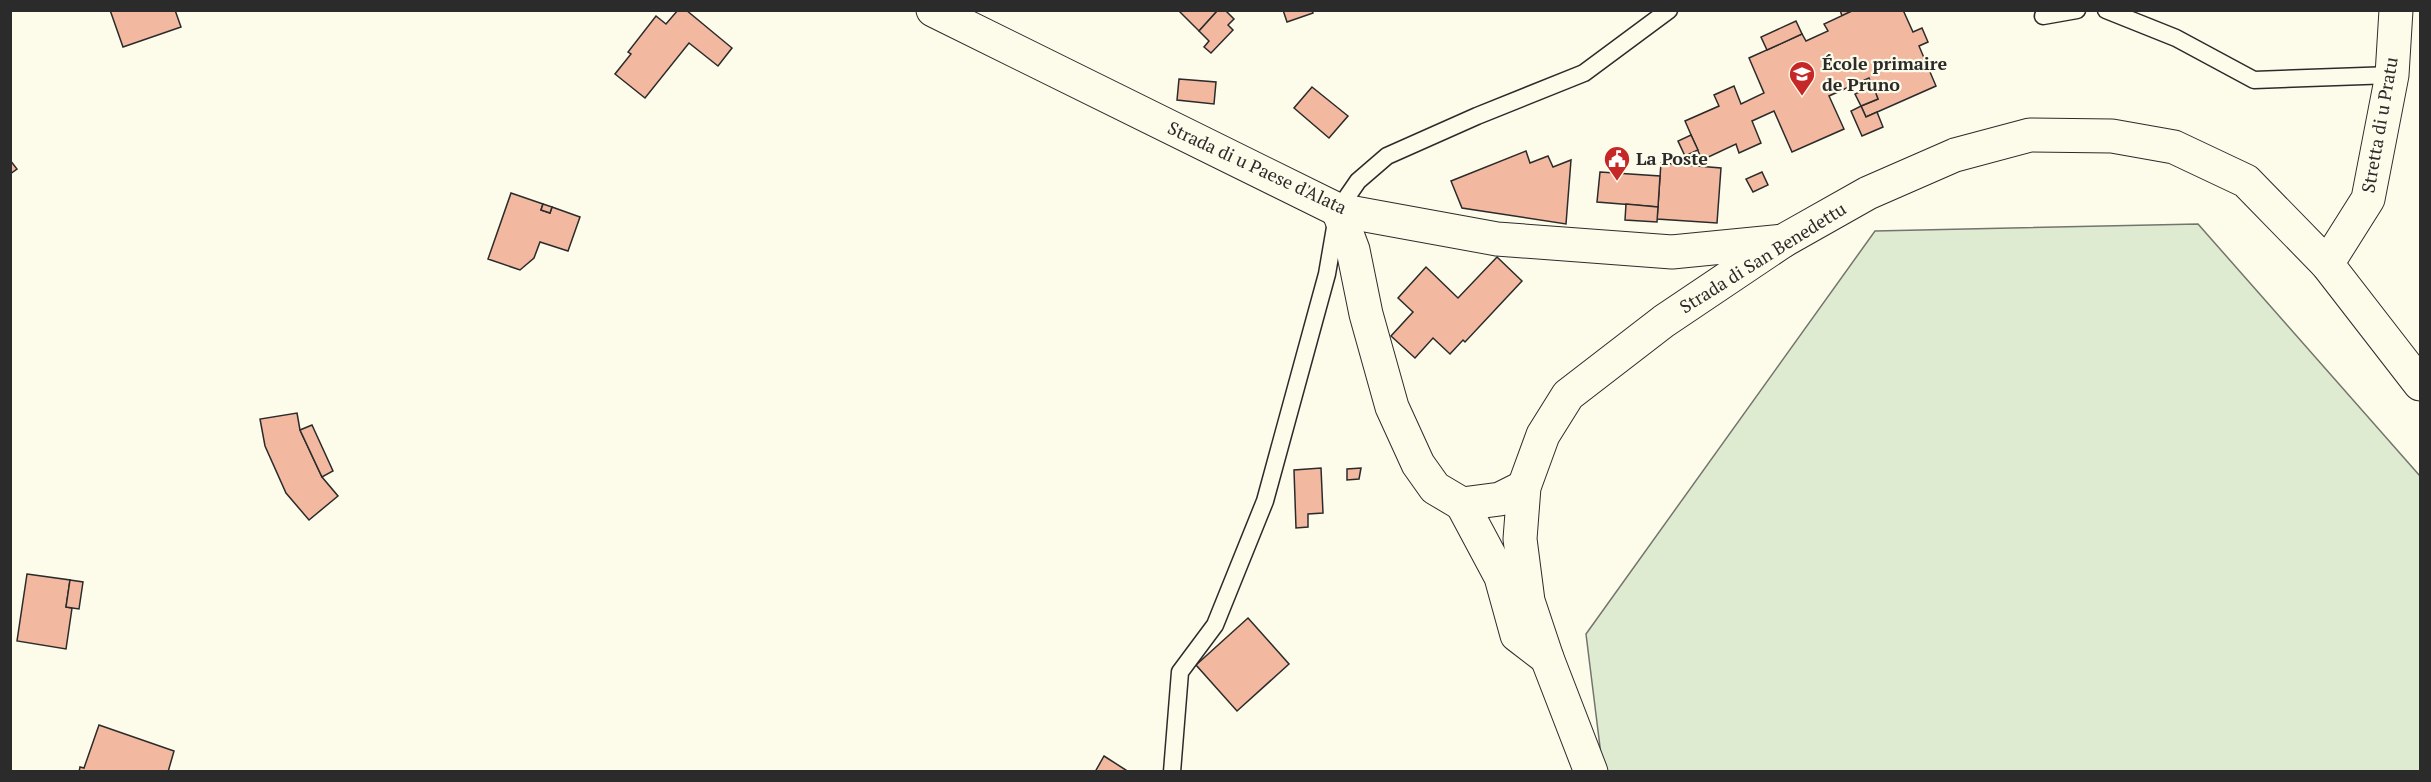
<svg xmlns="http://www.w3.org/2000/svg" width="2431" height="782" viewBox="0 0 2431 782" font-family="'PT Serif',serif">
  <rect width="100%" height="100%" fill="#fdfbea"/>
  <path fill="#deebd1" stroke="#74746e" stroke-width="1.5" d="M2198 224 2420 476V771H1603L1586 634 1875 231Z"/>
  <g fill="#f2b8a0" stroke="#2b2b2b" stroke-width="1.5">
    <path d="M110 10H175L181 27 123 47Z"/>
    <path d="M678 10H686L732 48 718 66 689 43 645 98 615 74 631 54 628 52 656 16 666 24Z"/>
    <path d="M1178 10H1218L1199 31Z"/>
    <path d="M1218 10H1225L1234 19 1228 25 1233 30 1211 53 1204 47 1209 41 1199 31Z"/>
    <path d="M1283 10H1312L1313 13 1287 22Z"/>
    <path d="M1840 10H1854L1842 16Z"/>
    <path d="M1854 10H1903L1913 32 1922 28 1928 42 1919 46 1936 86 1866 117 1861 106 1878 99 1869 78 1829 96 1844 129 1792 152 1774 111 1752 121 1761 143 1739 153 1736 144 1702 160 1685 121 1719 106 1714 95 1734 86 1741 104 1764 93 1749 58 1802 34 1806 41 1828 31 1824 24Z"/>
    <path d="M1796 21 1802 34 1767 50 1761 37Z"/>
    <path d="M1179 79 1216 82 1214 104 1177 100Z"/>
    <path d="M1873 86 1878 99 1861 106 1855 94Z"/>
    <path d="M1312 87 1348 116 1329 138 1294 108Z"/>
    <path d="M1861 106 1866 117 1877 112 1883 127 1862 136 1851 111Z"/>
    <path d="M1691 135 1698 150 1685 156 1678 141Z"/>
    <path d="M1526 151 1530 163 1548 156 1553 167 1571 160 1566 224 1462 208 1451 181Z"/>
    <path d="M10 160 17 169 10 174Z"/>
    <path d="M1661 163 1721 168 1717 223 1657 219Z"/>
    <path d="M1600 172 1660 176 1658 207 1597 202Z"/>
    <path d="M1762 172 1768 185 1753 192 1746 179Z"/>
    <path d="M511 193 543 204 541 210 550 213 552 207 580 217 568 251 540 242 534 258 520 270 488 259Z"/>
    <path d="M543 204 552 207 550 213 541 210Z"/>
    <path d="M1626 204 1658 207 1657 222 1625 220Z"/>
    <path d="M1497 257 1522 281 1465 342 1463 340 1450 354 1433 338 1415 358 1391 336 1413 312 1398 298 1426 267 1458 298Z"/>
    <path d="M297 413 300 430 322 477 338 496 309 520 286 493 265 446 260 419Z"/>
    <path d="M312 425 333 471 322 477 300 430Z"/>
    <path d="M1321 468 1323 513 1308 514V527L1296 528 1294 470Z"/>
    <path d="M1361 468 1359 479 1347 480V469Z"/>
    <path d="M27 574 70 580 66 607 72 608 66 649 17 641Z"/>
    <path d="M70 580 83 582 79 609 66 607Z"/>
    <path d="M1248 618 1289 664 1237 711 1196 665Z"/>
    <path d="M99 725 174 751 168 772H79L80 767 84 768Z"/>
    <path d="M1104 756 1129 772H1095Z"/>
  </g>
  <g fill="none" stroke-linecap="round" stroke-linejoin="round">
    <g stroke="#2b2b2b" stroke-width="19">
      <g id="service">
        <path d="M2106 10 2176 38 2254 80 2392 75"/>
        <path d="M2043 16 2077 10"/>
        <path d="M1172 772 1180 672 1215 625 1265 501 1327 274 1338 210 1358 181 1387 156 1477 116 1584 73 1669 10"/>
      </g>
    </g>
    <g stroke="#2b2b2b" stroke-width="35">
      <g id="minor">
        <path d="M933 10 1338 210 1497 239 1672 252 1783 241"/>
        <path d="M1338 210 1353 250 1366 314 1392 407 1418 464 1435 488 1462 504 1500 499 1524 487"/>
        <path d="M2327 264 2368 199 2392 75 2396 10"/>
        <path d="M1462 504 1501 577 1517 635 1547 658"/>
      </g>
    </g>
    <g stroke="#2b2b2b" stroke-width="35">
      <path id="tertiary" d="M1591 772 1547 658 1528 601 1520 539 1524 487 1543 435 1568 395 1664 321 1783 241 1868 193 1955 155 2030 135 2112 136 2174 147 2246 181 2327 264 2420 384"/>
    </g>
    <use href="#service" stroke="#fdfbea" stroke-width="16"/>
    <use href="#minor" stroke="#fdfbea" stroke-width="33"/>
    <use href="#tertiary" stroke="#fdfbea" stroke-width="33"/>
  </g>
  <defs>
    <g id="school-pin" transform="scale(1.35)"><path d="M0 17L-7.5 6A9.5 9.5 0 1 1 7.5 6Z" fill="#c62828" stroke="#fdfbea"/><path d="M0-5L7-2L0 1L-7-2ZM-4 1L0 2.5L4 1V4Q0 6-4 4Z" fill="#fff"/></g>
    <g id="civic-pin" transform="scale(1.35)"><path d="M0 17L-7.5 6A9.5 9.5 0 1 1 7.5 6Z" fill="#c62828" stroke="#fdfbea"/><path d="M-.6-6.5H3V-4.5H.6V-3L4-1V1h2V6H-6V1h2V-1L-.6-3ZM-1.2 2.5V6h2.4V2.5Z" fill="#fff"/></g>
  </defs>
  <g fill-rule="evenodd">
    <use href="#school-pin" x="1802" y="74"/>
    <use href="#civic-pin" x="1617" y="159"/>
  </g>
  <g text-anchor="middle" stroke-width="4.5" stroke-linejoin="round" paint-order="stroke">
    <g font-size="18" font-weight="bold" fill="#2b2b2b" stroke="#fdfbea" text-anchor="start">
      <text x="1822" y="70">École primaire<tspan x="1822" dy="21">de Pruno</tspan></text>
      <text x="1636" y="165">La Poste</text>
    </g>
    <g font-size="18" fill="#2b2b2b" stroke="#fdfbea">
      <text transform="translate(2380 125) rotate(-80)" y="6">Stretta di u Pratu</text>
      <text transform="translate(1257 168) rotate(25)" y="6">Strada di u Paese d'Alata</text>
      <text transform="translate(1763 258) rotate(-32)" y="6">Strada di San Benedettu</text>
    </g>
  </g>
  <rect width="2431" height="782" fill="none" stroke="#2b2b2b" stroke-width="24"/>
</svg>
